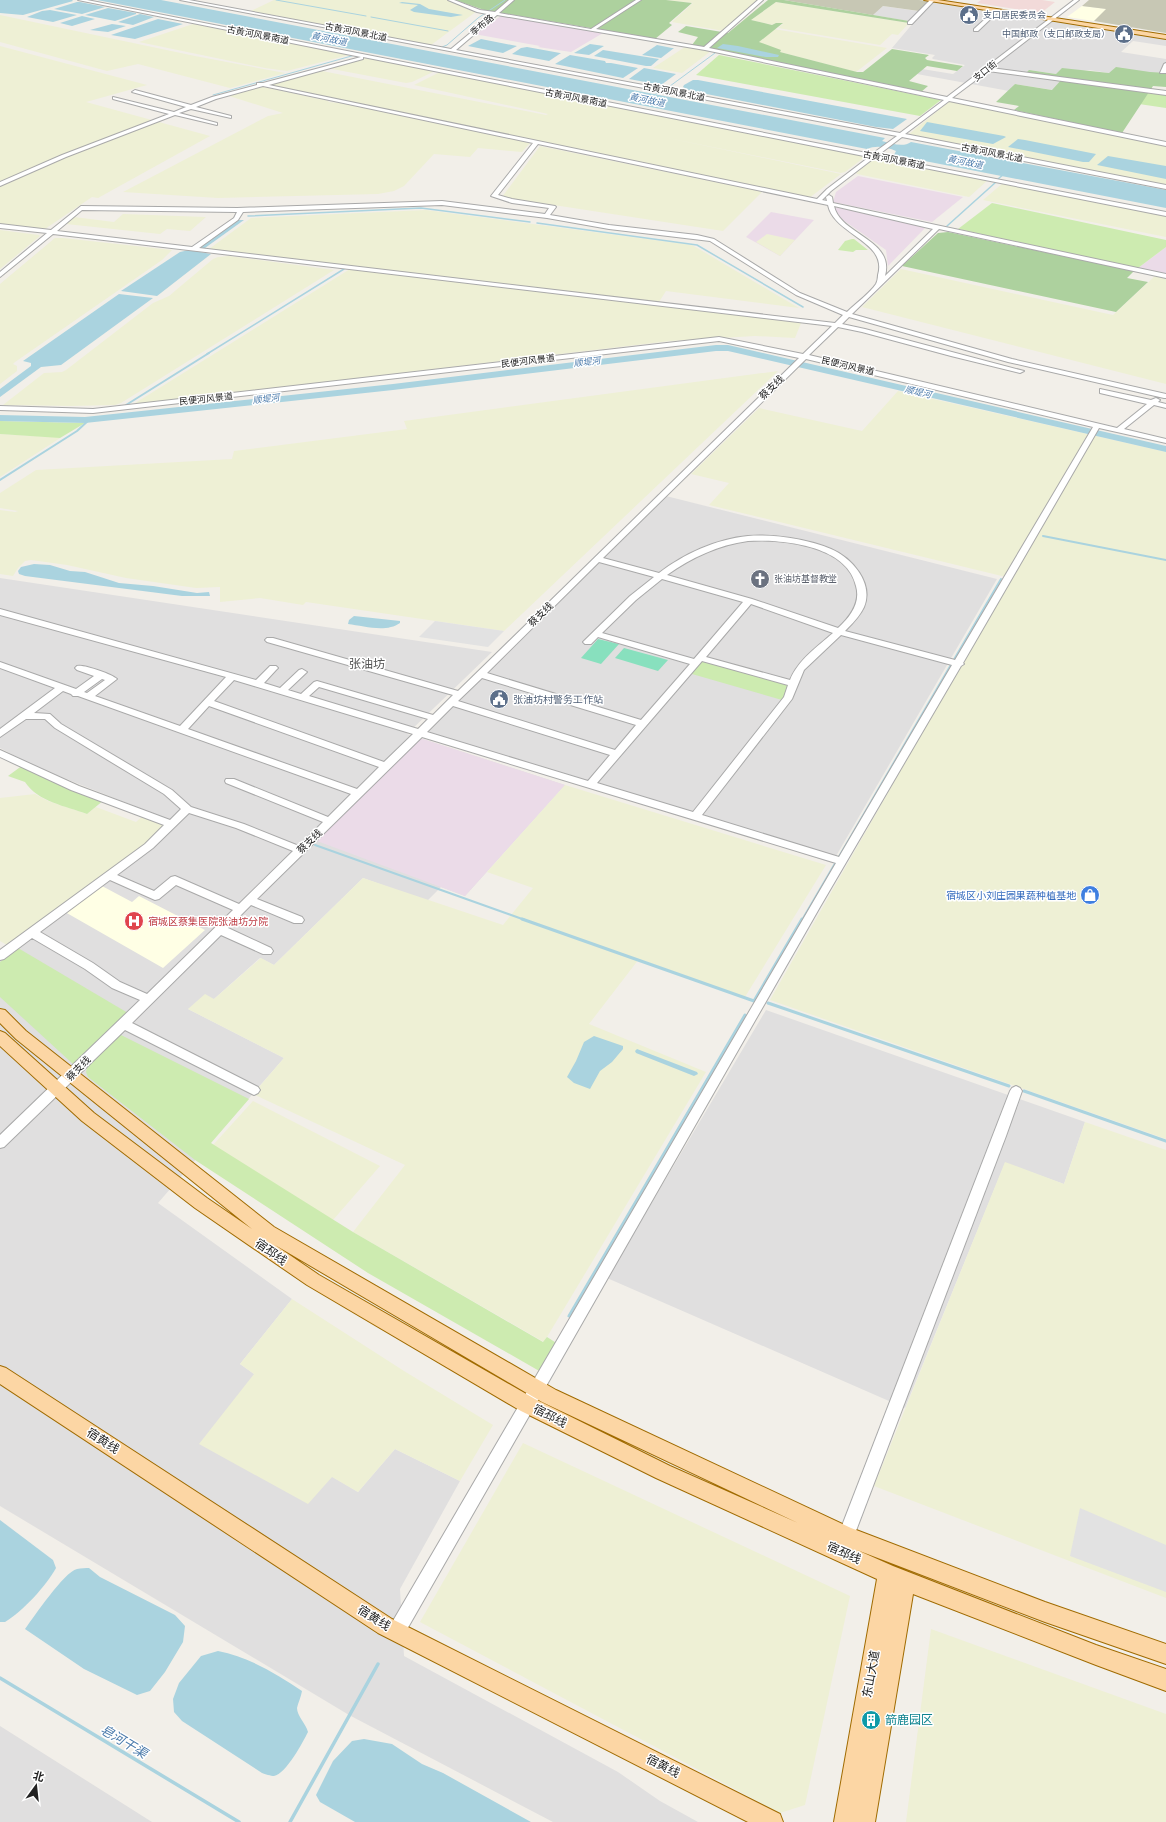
<svg xmlns="http://www.w3.org/2000/svg" width="1166" height="1822" viewBox="0 0 1166 1822" font-family="Commissioner,'Noto Sans SC',sans-serif">
  <rect width="100%" height="100%" fill="#f2efe9"/>
  <g fill="#e0dfdf">
    <path d="M934 2 1166 38V46L1133 41 1121 52 1166 59V73H1109L1089 70 1057 74 1029 70 1062 79 1053 90 1015 84 1009 91 917 74 922 69 953 74 965 65 933 59 932 58 935 55 892 48 914 22 873 15 883 6 924 12Z"/>
    <path d="M658 494 997 579 832 863 427 733Z"/>
    <path d="M0 578 492 652 407 734 565 785 465 896 441 887 427 901 363 878 274 965 260 958 214 999 188 1009 284 1058 158 1203 292 1299 240 1364 254 1374 333 1477 358 1492 395 1449 460 1481 400 1589 404 1656 618 1772 660 1801 698 1822H553L349 1715 0 1506V959L162 840 177 823 36 767 0 748Z"/>
    <path d="M766 1010 1085 1122 1064 1184 1005 1163 905 1408 607 1278Z"/>
    <path d="M0 1726 152 1822H0Z"/>
  </g>
  <path fill="#f2dad9" d="M981 0H1042L1055 2 1041 13 977 3Z"/>
  <g fill="#ebdbe8">
    <path d="M501 16 603 33 571 52 538 47 540 46 474 34Z"/>
    <path d="M858 176 963 197 932 222 833 202 836 192Z"/>
    <path d="M834 207 919 225 925 228 888 266 886 250 843 220 836 212Z"/>
    <path d="M771 212 814 220 780 256 746 237Z"/>
    <path d="M1166 247V274L1138 268Z"/>
    <path d="M420 738 565 785 465 896 317 841Z"/>
  </g>
  <g fill="#ffffe5">
    <path d="M1082 6 1107 9 1094 21 1067 17Z"/>
    <path d="M102 886 132 902 139 896 205 930 163 968 65 912Z"/>
  </g>
  <g fill="#c7c7b4">
    <path d="M784 0H919L928 1 919 11 883 6 873 15Z"/>
    <path d="M1089 0H1166V33L1094 21 1106 9 1082 6Z"/>
  </g>
  <g fill="#eef0d5">
    <path d="M274 0H449L477 11 431 45 251 11Z"/>
    <path d="M666 0H760L724 31 672 22 693 3Z"/>
    <path d="M776 2 909 23 898 35 892 34 880 45 778 28 783 24 776 23 772 25 751 20Z"/>
    <path d="M0 15 195 56 285 73 230 88 138 64 107 71 0 42Z"/>
    <path d="M193 24 343 53 349 55 287 71 265 68 139 42Z"/>
    <path d="M774 29 887 48 856 72 780 52 758 42Z"/>
    <path d="M0 46 147 85 86 102 210 136 98 198 92 197 45 229 0 224Z"/>
    <path d="M685 47 711 51 682 73 653 68Z"/>
    <path d="M367 58 435 71 412 82 406 83 327 68 357 59Z"/>
    <path d="M317 70 546 115 548 114 414 85 438 73H443L865 156V157L845 172 841 173 663 137 841 174 809 198 265 84Z"/>
    <path d="M259 86 329 101 328 102 340 103 530 143 522 152 478 148 470 157 434 154 404 186 394 191 378 194 218 198 123 192 268 116 283 113 226 95Z"/>
    <path d="M951 100 1166 144V185L909 134Z"/>
    <path d="M540 146 759 191 762 192 723 231 502 197Z"/>
    <path d="M876 157 988 180 969 197 857 174 856 173Z"/>
    <path d="M1003 183 1166 215V237L983 200Z"/>
    <path d="M426 210 692 245 799 308 666 291 659 302 209 249 251 218Z"/>
    <path d="M123 214 206 217 190 231 167 229 160 234 66 224 74 217 114 222Z"/>
    <path d="M0 230 39 235 40 236 0 269Z"/>
    <path d="M767 234 795 240 780 256 756 242Z"/>
    <path d="M55 238H63L172 250 162 260 15 362 13 364 17 366V371L0 384V284Z"/>
    <path d="M229 256 334 270 121 403 115 405 71 406 3 405 44 373 62 372 66 370 153 303 169 296 213 259 218 257Z"/>
    <path d="M350 269 801 323 795 338 755 336 670 341 132 405Z"/>
    <path d="M901 269 1113 315 1155 276 1166 279V384L862 307Z"/>
    <path d="M778 371 504 631 306 602 303 605 260 598 220 602V587L196 588 126 578 67 565 31 560 25 561 18 568 13 576 0 574V510L15 512 18 511 0 508V493L36 470 232 459 234 451 407 429 404 421Z"/>
    <path d="M898 391 1166 452V1139L770 1000 1010 578 709 505 729 483 691 474 759 408 862 431Z"/>
    <path d="M0 434 55 437 60 438 0 477Z"/>
    <path d="M565 785 826 865 745 997 639 959 589 1024 706 1072 544 1342 353 1232 405 1165 253 1094 284 1058 188 1009 205 994 214 999 261 958 274 965 363 878 503 925 533 888 487 872Z"/>
    <path d="M35 794 48 801 87 814 96 807 136 822 144 815 166 824 157 836 7 945 0 941V798Z"/>
    <path d="M253 1101 380 1166 333 1220 213 1145Z"/>
    <path d="M1085 1122 1166 1150V1598L874 1486 1005 1162 1064 1184Z"/>
    <path d="M292 1299 404 1371 493 1425 460 1481 395 1449 358 1492 332 1477 308 1504 199 1444 254 1374 240 1364Z"/>
    <path d="M523 1443 850 1596 805 1805 780 1813 420 1622Z"/>
    <path d="M931 1629 1166 1714V1822H906Z"/>
  </g>
  <g fill="#cdebb0">
    <path d="M719 55 941 100 920 116 696 75Z"/>
    <path d="M1149 92 1166 93V108L1139 104Z"/>
    <path d="M992 203 1166 240V247L1138 268 958 229Z"/>
    <path d="M852 239H854L868 250H856L853 252 838 250 845 241Z"/>
    <path d="M0 421 85 423 60 438 0 434Z"/>
    <path d="M701 661 789 684 785 698 782 700 692 674 691 673Z"/>
    <path d="M23 765 104 800 87 814C66 806 38 802 25 782L8 776Z"/>
    <path d="M18 948 128 1013 73 1064 0 997V962Z"/>
    <path d="M119 1034 249 1099 211 1143 353 1232 543 1342 547 1337 558 1344 541 1372 368 1273 195 1160 88 1077 86 1072 87 1068Z"/>
  </g>
  <g fill="#add19e">
    <path d="M455 0H666L692 3 669 23 672 25 655 39 484 10Z"/>
    <path d="M768 0H784L909 21V23L776 2 751 20 772 25 776 23H783L759 42 781 50 780 52 857 72H863L892 49 929 55 925 58 927 60 963 66 957 71 927 66 909 81 928 86 921 92 692 45 698 37 678 32 686 26 728 33Z"/>
    <path d="M1116 67 1150 72 1166 73V87L1153 86 1122 133 1014 110 1019 106 996 102 1015 84 1052 90 1062 79 1025 74 1029 70 1056 74 1062 68 1109 73Z"/>
    <path d="M948 232 1134 271 1127 278 1148 282 1116 312 902 266 938 233Z"/>
  </g>
  <g fill="#88e0be">
    <path d="M598 639 619 644 601 664 581 658Z"/>
    <path d="M624 648 668 660 658 671 615 658Z"/>
  </g>
  <g fill="#e2e2e2">
    <path d="M435 621 504 631 488 647 419 637Z"/>
    <path d="M1080 1508 1166 1545V1592L1070 1556Z"/>
  </g>
  <g fill="#aad3df">
    <path d="M0 0H72L73 1 23 15 0 13Z"/>
    <path d="M97 0H161L885 138 882 141C891 143 903 148 911 142L1166 190V208L894 155 896 151C887 147 876 145 867 149Z"/>
    <path d="M77 2H80L105 7 82 14 54 9Z"/>
    <path d="M402 2 420 4 429 9 463 15 451 17 414 12 410 10 418 5 399 3Z"/>
    <path d="M108 8 136 13V14L115 21 85 15Z"/>
    <path d="M50 10 77 15 53 22 27 17 42 11Z"/>
    <path d="M140 14 154 17 133 25 118 22Z"/>
    <path d="M82 16 95 19 72 26 60 23Z"/>
    <path d="M158 19 183 24 135 39 111 35Z"/>
    <path d="M112 24 126 26 108 32 90 30Z"/>
    <path d="M481 39 486 40 517 46 503 53 468 46Z"/>
    <path d="M590 44 604 46 589 55 574 53Z"/>
    <path d="M723 44 738 46 779 55 778 57H766L717 48Z"/>
    <path d="M657 45 672 48H674L661 58 642 55Z"/>
    <path d="M527 47 560 53H561L549 61 512 54 521 48Z"/>
    <path d="M603 50 659 59 651 66H646L594 56Z"/>
    <path d="M570 55 605 61 606 63H611L638 68 623 78 555 64Z"/>
    <path d="M644 68 676 74 661 85 629 79Z"/>
    <path d="M693 80H698L907 119 893 129 876 127 691 91 683 87 684 85Z"/>
    <path d="M927 122 1004 136 1006 137 993 144 920 131Z"/>
    <path d="M1018 139 1025 140 1096 154 1089 162H1083L1008 147Z"/>
    <path d="M1108 156 1166 166V179L1097 165Z"/>
    <path d="M236 220H244L205 248H198Z"/>
    <path d="M189 250 211 254 157 296 121 291 180 252Z"/>
    <path d="M119 294 153 298 61 365 41 367 0 397V389L31 366V363L23 361Z"/>
    <path d="M34 564 50 565 70 571 85 572 119 583 153 586 197 593 209 592 210 596H182L25 576 19 574 18 571 21 567Z"/>
    <path d="M354 616 400 621V623C386 633 364 626 348 624L349 620Z"/>
    <path d="M594 1036 623 1046V1049L612 1062 600 1071 590 1089 574 1083 567 1077 576 1061 584 1042Z"/>
    <path d="M637 1049 697 1072 698 1074 694 1076 636 1053 635 1051Z"/>
    <path d="M0 1520 53 1560 56 1568C46 1586 23 1611 5 1622H0Z"/>
    <path d="M89 1568 100 1577 175 1615 185 1626 183 1642 165 1672 150 1691 137 1695 84 1669 25 1629C34 1617 64 1572 77 1569 81 1568 86 1568 89 1568Z"/>
    <path d="M218 1651C249 1657 277 1674 302 1691 301 1697 298 1703 297 1708 297 1716 306 1724 308 1732 303 1742 286 1774 274 1776 271 1776 265 1774 262 1773L182 1721 174 1712 173 1699 179 1683 201 1656Z"/>
    <path d="M364 1739 392 1744 422 1764 443 1773 531 1822H355L320 1802 316 1795 333 1761 352 1741Z"/>
  </g>
  <g fill="none" stroke-linecap="round" stroke-linejoin="round">
    <g stroke="#aad3df" stroke-width="1">
      <path d="M276 0 366 16"/>
      <path d="M371 17 448 31"/>
      <path d="M442 47 447 45 478 18 505 0"/>
      <path d="M666 89 715 53"/>
      <path d="M213 95 355 55"/>
      <path d="M654 95 662 91"/>
    </g>
    <g stroke="#aad3df" stroke-width="1.5">
      <path d="M998 179 1004 174"/>
      <path d="M248 216 421 208 530 222"/>
      <path d="M537 223 697 245 803 307"/>
      <path d="M947 226 996 182"/>
      <path d="M207 354 344 269"/>
    </g>
    <g stroke="#aad3df" stroke-width="2">
      <path d="M126 405 209 353"/>
      <path d="M0 480 77 431 90 419"/>
      <path d="M1043 536 1166 560"/>
      <path d="M315 845 525 920"/>
      <path d="M802 920 1001 579"/>
    </g>
    <g stroke="#aad3df" stroke-width="3">
      <path d="M522 919 754 1001 802 919"/>
      <path d="M768 1003 1009 1086"/>
      <path d="M1024 1091 1166 1141"/>
      <path d="M569 1316 745 1015"/>
    </g>
    <g stroke="#aad3df" stroke-width="3.5">
      <path d="M0 1678 239 1822"/>
      <path d="M290 1822 378 1664"/>
    </g>
    <path fill="#aad3df" fill-rule="evenodd" d="M716 345H728L1166 446V452L728 351H716L393 390 85 423 0 421V415L85 417 393 384Z"/>
    <g stroke="#a9a9a9" stroke-width="2">
      <g id="minor">
        <path d="M78 0H87L872 154 897 136 180 0H189L451 49 492 15 477 12 448 0H454L480 10 495 12 509 0H514L499 13 591 29 636 0H641L596 29 704 47 758 0H763L709 48 947 97 1074 0H1079L991 68 1166 91V95L988 71 952 98 1166 142V146L949 101 905 134 1166 185V189L902 137 877 156 1166 212V216L874 158 831 191 822 200 827 201 826 197 829 195 832 197 833 203 1166 274V278L939 229 852 314 1012 359 1166 394V398H1164L1008 362 849 317 842 324 865 329 1024 371 1020 373 951 356 862 332 838 327 809 355 1117 428 1147 404 1100 393V389L1151 400 1156 398 1160 400 1158 402 1166 404V408L1154 405 1124 429 1166 439V443L1099 428 963 663 964 664 961 666 820 907 402 1638 396 1640 390 1638 388 1632 390 1626 836 863 422 737 257 899 302 917 304 920 302 923H294L251 905 228 928 271 948 273 951 271 954H263L221 935 132 1023 258 1087 260 1090 258 1093 254 1095 250 1093 125 1030 4 1147 0 1148V1135L140 1000 112 988 85 969 32 938 4 959 0 960V950L145 844 164 825 71 790 0 757V750L79 786 170 820 181 809 164 794 55 728 45 719H26L0 737V729L55 688 0 668V662L76 689 94 676 77 670 75 668 77 666C83 664 112 674 117 679L95 696 180 726 226 677 0 615V609L256 680 270 666H276L278 668 276 670 264 683 280 688 299 670 302 669 307 672 288 690 301 694 314 682 317 681 433 715 453 695 267 642 265 640 267 638H273L458 691 799 358 719 341 93 413 0 410V406L93 409 719 337 803 354 832 326 53 234 0 277V272L47 233 0 228V224L51 230 81 206 237 208 442 201 545 214 549 208 512 203 491 196 533 143 263 86 216 99 196 107 231 116V118L191 109 179 113 217 123V125L175 115 66 157 0 186V182L62 155 169 114 113 99V97L174 112 186 107 132 92 135 90 191 105 212 97 257 85V83H263L361 57ZM497 15 705 50 944 100 900 133 456 50ZM363 57 869 157 827 189 817 199 269 85 363 59ZM538 144 828 205C834 235 888 241 878 275 878 278 877 282 876 284 870 293 855 304 847 312L800 293 714 239 697 235 609 225 550 215 556 207 555 206 512 199 498 195ZM442 205 547 218 609 229 710 241 796 295 843 315 835 323 199 248 238 220 243 212ZM834 206 933 229 885 276C895 239 840 235 834 206ZM82 210 237 212 234 218 192 247 57 231ZM806 359 1093 427 955 660 845 631C852 624 860 616 864 607 874 583 852 558 831 549 808 539 773 534 748 536 716 539 684 554 659 573L603 558ZM748 541C782 539 847 545 856 586 861 603 850 617 838 628L752 599 667 575C691 558 718 545 748 541ZM599 562 654 577 630 596 585 640 583 642 585 644H591L598 637 690 664 641 720 487 673ZM662 579 743 602 694 659 602 633 636 600ZM751 604 833 633C817 647 798 660 790 680L706 657ZM841 635 952 665 839 857 702 815 792 699 804 670ZM702 661 788 685 784 697 693 812 597 783ZM482 678 636 725 615 750 458 701ZM102 679 105 680 87 693 84 692ZM234 680 254 686 413 734 384 762 214 701ZM319 687 428 719 418 729 309 696ZM63 691 71 694 73 696H78L351 794 328 817 234 779H226L225 781 226 783 323 822 299 846 244 824 191 807 172 790 61 724 50 714 34 713ZM209 706 379 767 357 789 188 729ZM453 706 610 755 588 781 427 732ZM189 813 236 828 293 851 239 904 175 876 171 877 154 891 117 875 153 848ZM110 880 155 900 159 899 176 885 233 910 147 994 120 982 93 963 40 932Z"/>
        <path d="M930 0 934 1 912 24H908V22Z"/>
        <path d="M995 10 999 11 978 31H974V29Z"/>
        <path d="M1166 63V73H1160L1164 64Z"/>
        <path d="M1016 1086 1020 1088 1022 1091 1006 1136 854 1536 852 1541 846 1544 840 1541 838 1536 1010 1091 1012 1088Z"/>
      </g>
    </g>
    <g stroke="#a06b00" stroke-width="2">
      <g id="major">
        <path d="M924 0H938L1166 35V39Z"/>
        <path d="M0 1009 5 1010 26 1031 274 1227 556 1390 851 1528 1045 1602 1166 1644V1664L1045 1622 857 1550 893 1566 1096 1645 1166 1669V1691L1096 1665 913 1594 875 1822H834L877 1579 656 1478 521 1411 307 1285 195 1208 82 1121 0 1046V1031L5 1033 94 1113 207 1198 252 1229 16 1039 0 1023ZM275 1245 542 1402 798 1523 670 1466 535 1399 319 1275Z"/>
        <path d="M0 1366 6 1368 392 1619 780 1814 783 1822H748L378 1633 0 1384Z"/>
      </g>
    </g>
    <use href="#minor" fill="#fff" fill-rule="evenodd"/>
    <use href="#major" fill="#fcd6a4" fill-rule="evenodd"/>
  </g>
  <defs>
    <g id="civic-disc" transform="scale(1)"><circle r="9.5" fill="#5c6f8a" stroke="#fff"/><path d="M-.6-6.5H3V-4.5H.6V-3L4-1V1h2V6H-6V1h2V-1L-.6-3ZM-1.2 2.5V6h2.4V2.5Z" fill="#fff"/></g>
    <g id="church-disc" transform="scale(1)"><circle r="9.5" fill="#6b7280" stroke="#fff"/><path d="M-1.2-6h2.4v3.5h3.3v2.4h-3.3V6h-2.4V-.1h-3.3v-2.4h3.3Z" fill="#fff"/></g>
    <g id="shop-disc" transform="scale(1)"><circle r="9.5" fill="#3f7fe0" stroke="#fff"/><path d="M-5-2.5h2.3a2.7 3.5 0 0 1 5.4 0H5L5.5 6h-11ZM-1.5-2.5h3a1.5 2.3 0 0 0-3 0Z" fill="#fff"/></g>
    <g id="hospital-disc" transform="scale(1)"><circle r="9.5" fill="#e0444e" stroke="#fff"/><path d="M-5-5h3v3.5h4V-5h3V5h-3V1.5h-4V5h-3Z" fill="#fff"/></g>
    <g id="building-disc" transform="scale(1)"><circle r="9.5" fill="#0f9aa8" stroke="#fff"/><path d="M-4-6H4V6H1V3H-1V6H-4ZM-2.5-4.3h1.7v1.8h-1.7ZM.8-4.3h1.7v1.8H.8ZM-2.5-1h1.7V.8h-1.7ZM.8-1h1.7V.8H.8Z" fill="#fff"/></g>
  </defs>
  <g fill-rule="evenodd">
    <use href="#civic-disc" x="969" y="15"/>
    <use href="#civic-disc" x="1124" y="34"/>
    <use href="#church-disc" x="760" y="579"/>
    <use href="#civic-disc" x="499" y="699"/>
    <use href="#shop-disc" x="1090" y="895"/>
    <use href="#hospital-disc" x="134" y="921"/>
    <use href="#building-disc" x="871" y="1720"/>
  </g>
  <g text-anchor="middle" stroke-width="3" stroke-linejoin="round" paint-order="stroke">
    <g font-size="9" fill="#4e5e75" stroke="#fff" text-anchor="start">
      <text x="983" y="18">支口居民委员会</text>
      <text x="1110" y="37" text-anchor="end">中国邮政（支口邮政支局）</text>
    </g>
    <g font-size="9" fill="#222" stroke="#fff">
      <text transform="translate(482 25) rotate(-40)" y="3">季布路</text>
      <text transform="translate(356 32) rotate(11)" y="3">古黄河风景北道</text>
      <text transform="translate(258 35) rotate(11)" y="3">古黄河风景南道</text>
      <text transform="translate(985 71) rotate(-38)" y="3">支口街</text>
      <text transform="translate(674 92) rotate(11)" y="3">古黄河风景北道</text>
      <text transform="translate(576 98) rotate(11)" y="3">古黄河风景南道</text>
      <text transform="translate(992 153) rotate(11)" y="3">古黄河风景北道</text>
      <text transform="translate(894 160) rotate(11)" y="3">古黄河风景南道</text>
      <text transform="translate(528 361) rotate(-7)" y="3">民便河风景道</text>
      <text transform="translate(848 366) rotate(13)" y="3">民便河风景道</text>
      <text transform="translate(206 399) rotate(-6)" y="3">民便河风景道</text>
    </g>
    <g font-size="9" font-style="italic" fill="#4a7aab" stroke="#fff">
      <text transform="translate(329 39) rotate(11)" y="3">黄河故道</text>
      <text transform="translate(647 100) rotate(11)" y="3">黄河故道</text>
      <text transform="translate(965 162) rotate(11)" y="3">黄河故道</text>
      <text transform="translate(587 362) rotate(-7)" y="3">顺堤河</text>
      <text transform="translate(918 392) rotate(13)" y="3">顺堤河</text>
      <text transform="translate(266 399) rotate(-7)" y="3">顺堤河</text>
    </g>
    <g font-size="9" fill="#5b616d" stroke="#fff" text-anchor="start">
      <text x="774" y="582">张油坊基督教堂</text>
    </g>
    <g font-size="10" fill="#222" stroke="#fff">
      <text transform="translate(771 387) rotate(-44)" y="4">蔡支线</text>
      <text transform="translate(540 614) rotate(-44)" y="4">蔡支线</text>
      <text transform="translate(309 841) rotate(-44)" y="4">蔡支线</text>
      <text transform="translate(78 1068) rotate(-45)" y="4">蔡支线</text>
    </g>
    <g font-size="10" fill="#4e5e75" stroke="#fff" text-anchor="start">
      <text x="513" y="703">张油坊村警务工作站</text>
    </g>
    <g font-size="10" fill="#366cbe" stroke="#fff" text-anchor="end">
      <text x="1076" y="899">宿城区小刘庄园果蔬种植基地</text>
    </g>
    <g font-size="10" fill="#be3a42" stroke="#fff" text-anchor="start">
      <text x="148" y="925">宿城区蔡集医院张油坊分院</text>
    </g>
    <g font-size="12" fill="#555" stroke="#fff">
      <text x="367" y="668">张油坊</text>
    </g>
    <g font-size="12" fill="#222" stroke="#fff">
      <text transform="translate(271 1252) rotate(35)" y="4">宿邳线</text>
      <text transform="translate(550 1416) rotate(27)" y="4">宿邳线</text>
      <text transform="translate(103 1441) rotate(33)" y="4">宿黄线</text>
      <text transform="translate(844 1553) rotate(24)" y="4">宿邳线</text>
      <text transform="translate(374 1618) rotate(32)" y="4">宿黄线</text>
      <text transform="translate(871 1674) rotate(-80)" y="4">东山大道</text>
      <text transform="translate(663 1766) rotate(27)" y="4">宿黄线</text>
    </g>
    <g font-size="12" fill="#0d838f" stroke="#fff" text-anchor="start">
      <text x="885" y="1724">箭鹿园区</text>
    </g>
    <g font-size="13" font-style="italic" fill="#4a7aab" stroke="#fff">
      <text transform="translate(124 1741) rotate(31)" y="5">皂河干渠</text>
    </g>
  </g>
  <g transform="translate(36 1786) rotate(15)" stroke="#ffffff" stroke-width="3" paint-order="stroke">
  <path d="M0-3L7 15L0 10L-7 15Z" fill="#222222"/>
  <text y="-6" font-size="11" font-weight="bold" text-anchor="middle" fill="#222222">北</text>
  </g>
</svg>
